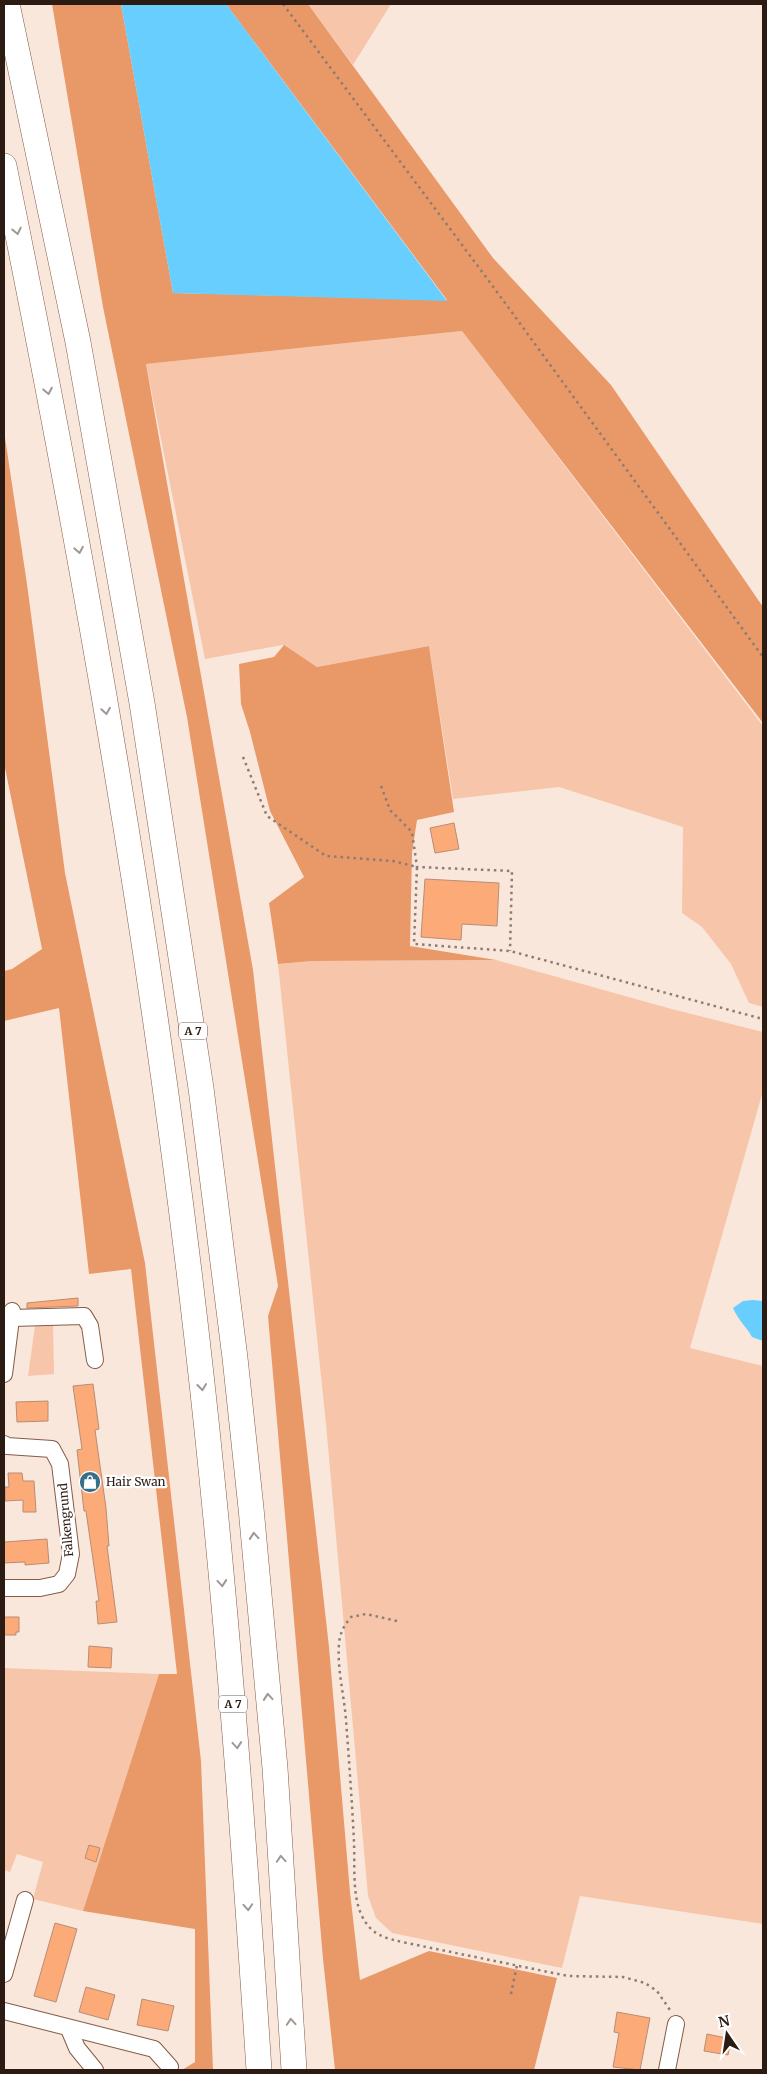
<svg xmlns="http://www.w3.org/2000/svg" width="767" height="2074" viewBox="0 0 767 2074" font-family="Merriweather,serif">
  <rect width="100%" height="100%" fill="#fae7dc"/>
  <g fill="#f7c6aa">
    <path d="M308 4H391L353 65Z"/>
    <path d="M462 331 763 726V1007L749 1003 731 964 702 927 682 913 683 827 559 787 453 799 429 646 317 667 283 645 205 659 146 364Z"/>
    <path d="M496 960 668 1008 763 1032V1091L690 1348 763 1366V1924L580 1896 562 1968 392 1933 376 1918 368 1896 326 1424 278 964 312 961Z"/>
    <path d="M53 1325 54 1374 28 1376 35 1326Z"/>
    <path d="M4 1668 159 1674 83 1911 33 1899 43 1862 17 1854 10 1872 4 1870Z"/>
  </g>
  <g fill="#e99868">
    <path d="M52 4H121L173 293 447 300 226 4H308L493 258 611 385 763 607V723L462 331 146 364 253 970 329 1647 350 1892 360 1980 429 1951 557 1978 534 2070H335L323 1959 268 1316 278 1286 187 717 103 307Z"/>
    <path d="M4 431 27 584 65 873 145 1263 201 1761 213 2070H182L195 2062V1929L83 1911 159 1674H177L131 1269 89 1274 59 1008 4 1021V971L12 969 42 949 4 763Z"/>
    <path d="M284 645 317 667 429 646 454 812 417 820 412 853 410 946 496 960 312 961 278 964 269 903 304 877 270 811 250 732 241 704 239 664 274 657Z"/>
  </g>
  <g fill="#67cefd">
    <path d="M121 4H226L447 301 173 293Z"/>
    <path d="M753 1300 763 1301V1341L752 1337C746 1326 738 1320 733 1308L743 1301Z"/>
  </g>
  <g fill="#fdaa79" stroke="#b88d75">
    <path d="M454 823 459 849 435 853 430 828Z"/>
    <path d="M425 879 499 883 497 926 462 924 461 940 421 937Z"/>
    <path d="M78 1298V1306L27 1308V1303Z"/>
    <path d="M93 1384 99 1429 95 1430 106 1508 109 1546H107L117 1622 98 1624 96 1601H99L86 1511H84L77 1450 82 1449 73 1386Z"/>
    <path d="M48 1401V1421L17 1422 16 1402Z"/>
    <path d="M8 1473H22L23 1481H34L36 1512H23V1500L5 1501V1487H9Z"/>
    <path d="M47 1539 49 1563 25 1565V1562L4 1563V1542Z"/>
    <path d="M4 1617H19V1632H16V1635H4Z"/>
    <path d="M89 1646 112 1648 111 1668 88 1667Z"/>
    <path d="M89 1845 100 1848 96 1862 85 1858Z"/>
    <path d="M55 1923 77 1929 56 2002 34 1996Z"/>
    <path d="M86 1987 115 1995 108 2020 79 2012Z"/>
    <path d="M142 1999 174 2006 168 2031 137 2025Z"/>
    <path d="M617 2012 650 2018 640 2070 613 2067 619 2033 614 2032Z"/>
    <path d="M707 2034 731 2039 728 2055 704 2051Z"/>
  </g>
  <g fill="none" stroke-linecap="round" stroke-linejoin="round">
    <g stroke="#855c46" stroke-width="18">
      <g id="minor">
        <path d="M11 1318 84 1316 90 1326 95 1360"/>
        <path d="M4 1374 12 1311"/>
        <path d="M4 1444 7 1446 52 1449 60 1464 71 1554 67 1574 59 1584 40 1588H4"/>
        <path d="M4 1974 25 1900"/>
        <path d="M4 2011 154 2049 170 2067 169 2070"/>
        <path d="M69 2029 77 2048 95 2070"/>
        <path d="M667 2070 676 2024"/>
      </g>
    </g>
    <g stroke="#855c46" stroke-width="26">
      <g id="highway">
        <path d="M7 4 78 342 142 703 201 1088 235 1358 251 1508 275 1768 294 2070"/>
        <path d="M4 166C83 554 152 945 197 1339 225 1582 243 1826 259 2070"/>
      </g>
    </g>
    <g stroke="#8e7c73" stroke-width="2.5" stroke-dasharray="2.5 4" stroke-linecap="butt">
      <path d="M283 4 500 296 763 657"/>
      <path d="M243 757 267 816 326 856 393 861 417 867 414 944 510 951 763 1019"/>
      <path d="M381 786 390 810 412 832 417 867 512 871 510 951"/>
      <path d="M397 1621 366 1614 351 1617C344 1626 340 1632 339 1644 337 1669 344 1694 346 1720 349 1760 352 1801 354 1842 355 1864 352 1893 361 1914 371 1936 385 1938 407 1943L568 1976 623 1977 645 1983 657 1991 670 2010"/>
      <path d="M511 1994 517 1965"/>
    </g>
    <use href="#minor" stroke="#fff" stroke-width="16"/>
    <use href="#highway" stroke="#fff" stroke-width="25"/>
  </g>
  <defs><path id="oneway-chevron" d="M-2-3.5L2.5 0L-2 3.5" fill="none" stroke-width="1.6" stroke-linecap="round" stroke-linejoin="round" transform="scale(1.25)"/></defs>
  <g stroke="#a09894">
    <use href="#oneway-chevron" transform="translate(17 231) rotate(78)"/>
    <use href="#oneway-chevron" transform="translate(48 391) rotate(79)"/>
    <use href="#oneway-chevron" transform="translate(79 550) rotate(80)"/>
    <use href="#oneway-chevron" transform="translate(106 711) rotate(81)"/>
    <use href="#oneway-chevron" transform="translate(202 1387) rotate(84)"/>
    <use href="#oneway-chevron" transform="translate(254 1536) rotate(-95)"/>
    <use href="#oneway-chevron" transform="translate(222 1583) rotate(85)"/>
    <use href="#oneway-chevron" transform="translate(268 1697) rotate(-95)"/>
    <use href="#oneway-chevron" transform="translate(237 1745) rotate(85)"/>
    <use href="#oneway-chevron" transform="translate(281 1859) rotate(-94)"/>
    <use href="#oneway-chevron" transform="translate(248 1907) rotate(86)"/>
    <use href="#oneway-chevron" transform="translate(291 2022) rotate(-94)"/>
  </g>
  <defs>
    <g id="shop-disc" transform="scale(1.125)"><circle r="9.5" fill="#376f89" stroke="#fff"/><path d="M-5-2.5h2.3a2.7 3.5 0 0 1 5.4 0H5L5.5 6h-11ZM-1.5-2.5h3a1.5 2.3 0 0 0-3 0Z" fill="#fff"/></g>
  </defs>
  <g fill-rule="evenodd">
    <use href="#shop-disc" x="90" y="1482"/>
  </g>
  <g text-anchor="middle" stroke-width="4.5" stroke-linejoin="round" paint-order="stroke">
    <g fill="#fff" stroke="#6b5f59" stroke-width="1">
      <rect x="179" y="1022.5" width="28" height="17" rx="4"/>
      <rect x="219" y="1695.5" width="28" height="17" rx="4"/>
    </g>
    <g font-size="11" font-weight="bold" fill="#2c1b12">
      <text x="193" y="1035">A 7</text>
      <text x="233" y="1708">A 7</text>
    </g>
    <g font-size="12" fill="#2c1b12" stroke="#fff" text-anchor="start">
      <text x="106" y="1486">Hair Swan</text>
    </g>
    <g font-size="12" fill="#2c1b12" stroke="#fff">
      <text transform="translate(66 1520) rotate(-95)" y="4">Falkengrund</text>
    </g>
  </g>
  <rect width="767" height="2074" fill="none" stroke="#2c1b12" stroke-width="10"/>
  <g transform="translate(727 2034) rotate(347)" stroke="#ffffff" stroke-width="4" paint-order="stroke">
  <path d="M0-4L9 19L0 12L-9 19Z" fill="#2c1b12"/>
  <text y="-8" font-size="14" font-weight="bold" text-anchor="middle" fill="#2c1b12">N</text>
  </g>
</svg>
